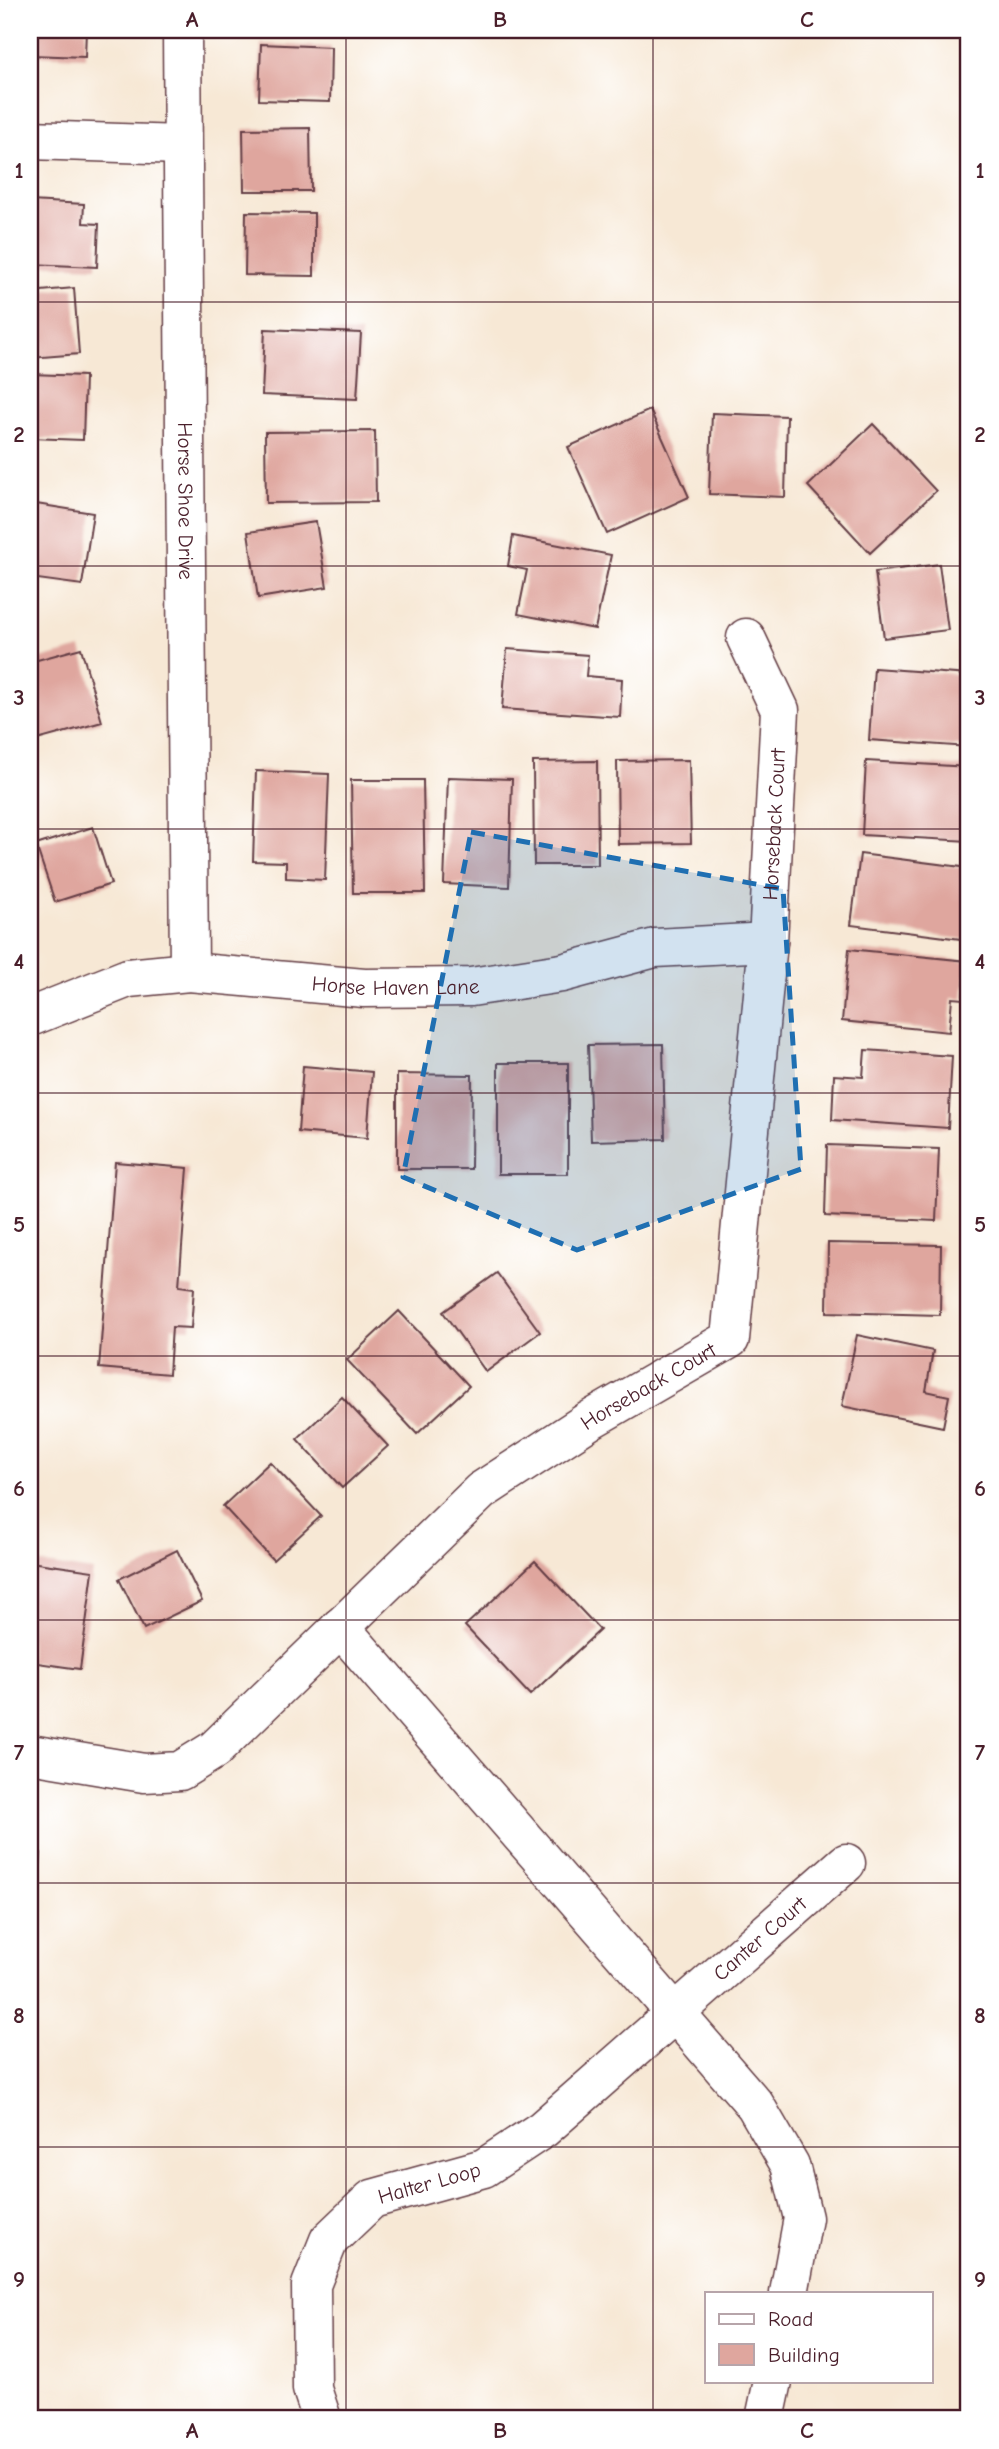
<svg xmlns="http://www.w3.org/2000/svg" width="999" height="2449" viewBox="0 0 999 2449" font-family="'Comic Neue',sans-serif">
  <rect width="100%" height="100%" fill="#fff"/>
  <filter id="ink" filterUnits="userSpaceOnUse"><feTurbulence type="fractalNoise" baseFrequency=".0143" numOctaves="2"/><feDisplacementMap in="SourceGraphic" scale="14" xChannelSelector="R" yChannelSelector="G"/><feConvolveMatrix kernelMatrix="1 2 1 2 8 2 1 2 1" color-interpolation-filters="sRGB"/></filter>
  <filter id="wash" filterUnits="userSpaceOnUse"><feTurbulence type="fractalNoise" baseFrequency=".00686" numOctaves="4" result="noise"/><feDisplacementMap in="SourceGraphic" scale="28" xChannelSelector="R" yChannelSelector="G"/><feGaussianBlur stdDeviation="1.57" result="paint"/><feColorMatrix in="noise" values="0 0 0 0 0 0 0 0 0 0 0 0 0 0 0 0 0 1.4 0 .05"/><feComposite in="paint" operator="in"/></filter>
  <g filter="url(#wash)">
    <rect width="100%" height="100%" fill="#f7e8d5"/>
    <g id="blocks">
      <g fill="#dfa69e">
        <path d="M30 30H86L85 57 30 55Z"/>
        <path d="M261 44 331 47 330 102 259 100Z"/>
        <path d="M310 128 311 191H244L243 129Z"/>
        <path d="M30 201 84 204 83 223 99 224 97 267 30 264Z"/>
        <path d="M246 212 314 213V276L245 275Z"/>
        <path d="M74 288 79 354 30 358V292Z"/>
        <path d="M265 329 361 333 357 399 262 395Z"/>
        <path d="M30 374 85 376 83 440 30 438Z"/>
        <path d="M650 410 689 497 607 534 568 447Z"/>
        <path d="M712 413 787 416 785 497 709 494Z"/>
        <path d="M873 424 936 491 870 553 808 486Z"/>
        <path d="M375 431 376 502 266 503 265 432Z"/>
        <path d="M30 503 93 513 82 585 30 578Z"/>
        <path d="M316 522 327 587 258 598 248 532Z"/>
        <path d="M513 536 611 555 595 629 518 614 527 570 508 566Z"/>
        <path d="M939 564 948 630 884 638 875 572Z"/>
        <path d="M81 648 102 722 30 742V662Z"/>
        <path d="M507 649 588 655 586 676 622 679 620 717 502 709Z"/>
        <path d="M874 668 969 675V747L869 740Z"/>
        <path d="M689 760 691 843 618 844 617 761Z"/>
        <path d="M597 761 598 865H534L533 762Z"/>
        <path d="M866 761 969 767V841L862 835Z"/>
        <path d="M256 771 329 774 325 880 286 878V862L253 861Z"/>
        <path d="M448 777 512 779 509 887 444 884Z"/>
        <path d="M351 780H423L425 893H353Z"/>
        <path d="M93 827 111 884 55 902 36 845Z"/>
        <path d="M860 854 969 868V940L851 925Z"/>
        <path d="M849 949 967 961 963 999 952 998 949 1032 842 1021Z"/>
        <path d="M663 1044 665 1139 591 1141 588 1045Z"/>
        <path d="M865 1050 952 1056 948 1128 832 1120 834 1075 863 1077Z"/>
        <rect x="498" y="1063" width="70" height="111"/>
        <path d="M303 1066 372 1072 367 1138 298 1132Z"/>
        <path d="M397 1074 472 1075 471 1169H397Z"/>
        <path d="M827 1145 939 1149 936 1221 825 1216Z"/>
        <path d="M115 1162 188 1168 179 1286 194 1288 191 1328 172 1327 169 1374 99 1368Z"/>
        <path d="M828 1243 941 1245 940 1315 827 1312Z"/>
        <path d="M497 1273 540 1332 486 1372 443 1312Z"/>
        <path d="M399 1311 469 1386 417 1434 347 1360Z"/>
        <path d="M857 1335 933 1351 926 1391 949 1396 943 1427 842 1406Z"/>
        <path d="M342 1397 388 1446 342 1488 297 1439Z"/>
        <path d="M270 1462 321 1516 273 1560 223 1506Z"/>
        <path d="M177 1550 202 1601 144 1629 119 1579Z"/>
        <path d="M535 1561 600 1630 530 1695 465 1626Z"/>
        <path d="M30 1562 93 1571 80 1669 30 1662Z"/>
        <path d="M30 1851 41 1853 33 1954H30Z"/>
      </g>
    </g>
  </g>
  <g filter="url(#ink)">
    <use href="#blocks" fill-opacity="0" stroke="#643d44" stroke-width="2"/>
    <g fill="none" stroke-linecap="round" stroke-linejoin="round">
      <g stroke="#643d44" stroke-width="41">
        <g id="street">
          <path id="s1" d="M182 30 189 972"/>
          <path d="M30 140 181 145"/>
          <path id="s2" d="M30 1017 128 978 189 972 364 988 471 987 562 973 655 948 768 942"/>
          <path d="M340 1627 755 2105 790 2165 803 2218 789 2293"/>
          <path id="s3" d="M30 1754 144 1773 180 1771 214 1750 481 1491 590 1420 730 1339 768 942 780 710 746 638"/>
          <path id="s4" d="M322 2419 312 2389 311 2285 329 2240 372 2199 484 2168 543 2129 846 1863"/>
          <path d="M765 2419 773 2381"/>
        </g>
      </g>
      <use href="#street" stroke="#fff" stroke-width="38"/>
    </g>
  </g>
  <path fill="#1f6fb2" fill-opacity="0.2" stroke="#1f6fb2" stroke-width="5" stroke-dasharray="14 9" stroke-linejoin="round" d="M471 832 783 889 801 1169 577 1250 403 1177Z"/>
  <path fill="none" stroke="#4a1f2b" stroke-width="2" stroke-opacity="0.55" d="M346 30V2419M653 30V2419M30 302H969M30 566H969M30 829H969M30 1093H969M30 1356H969M30 1620H969M30 1883H969M30 2147H969"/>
  <g text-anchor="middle" stroke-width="6" stroke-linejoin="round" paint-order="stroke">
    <g font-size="21" fill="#4a1f2b" stroke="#fff">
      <text dy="7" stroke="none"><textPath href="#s1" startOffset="471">Horse Shoe Drive</textPath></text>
      <text dy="7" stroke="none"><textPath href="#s3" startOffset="1372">Horseback Court</textPath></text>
      <text dy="7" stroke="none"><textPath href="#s2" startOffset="374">Horse Haven Lane</textPath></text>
      <text dy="7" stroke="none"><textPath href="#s3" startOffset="761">Horseback Court</textPath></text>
      <text dy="7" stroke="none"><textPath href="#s4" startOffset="719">Canter Court</textPath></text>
      <text dy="7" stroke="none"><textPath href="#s4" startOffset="303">Halter Loop</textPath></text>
    </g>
  </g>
  <rect width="999" height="2449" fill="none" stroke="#fff" stroke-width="77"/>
  <rect x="705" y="2292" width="228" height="91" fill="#ffffff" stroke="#b7a5aa" stroke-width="2"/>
  <rect x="719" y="2314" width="35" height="10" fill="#ffffff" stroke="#b7a5aa" stroke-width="2"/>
  <text x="768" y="2326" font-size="21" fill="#4a1f2b">Road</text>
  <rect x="719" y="2344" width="35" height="21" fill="#dfa69e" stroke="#b7a5aa" stroke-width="2"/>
  <text x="768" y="2362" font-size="21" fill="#4a1f2b">Building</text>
  <rect x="38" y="38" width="922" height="2372" fill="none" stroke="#4a1f2b" stroke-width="2.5"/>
  <g font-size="23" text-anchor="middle" font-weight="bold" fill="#4a1f2b">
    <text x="192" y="27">A</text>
    <text x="500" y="27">B</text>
    <text x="807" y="27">C</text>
    <text x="19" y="178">1</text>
    <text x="980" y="178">1</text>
    <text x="19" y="442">2</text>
    <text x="980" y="442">2</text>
    <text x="19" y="705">3</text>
    <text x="980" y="705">3</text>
    <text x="19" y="969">4</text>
    <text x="980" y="969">4</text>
    <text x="19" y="1232">5</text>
    <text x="980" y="1232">5</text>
    <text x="19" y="1496">6</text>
    <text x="980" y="1496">6</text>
    <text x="19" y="1760">7</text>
    <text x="980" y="1760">7</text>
    <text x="19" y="2023">8</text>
    <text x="980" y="2023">8</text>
    <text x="19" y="2287">9</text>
    <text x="980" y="2287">9</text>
    <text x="192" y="2438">A</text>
    <text x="500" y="2438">B</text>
    <text x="807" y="2438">C</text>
  </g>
</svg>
